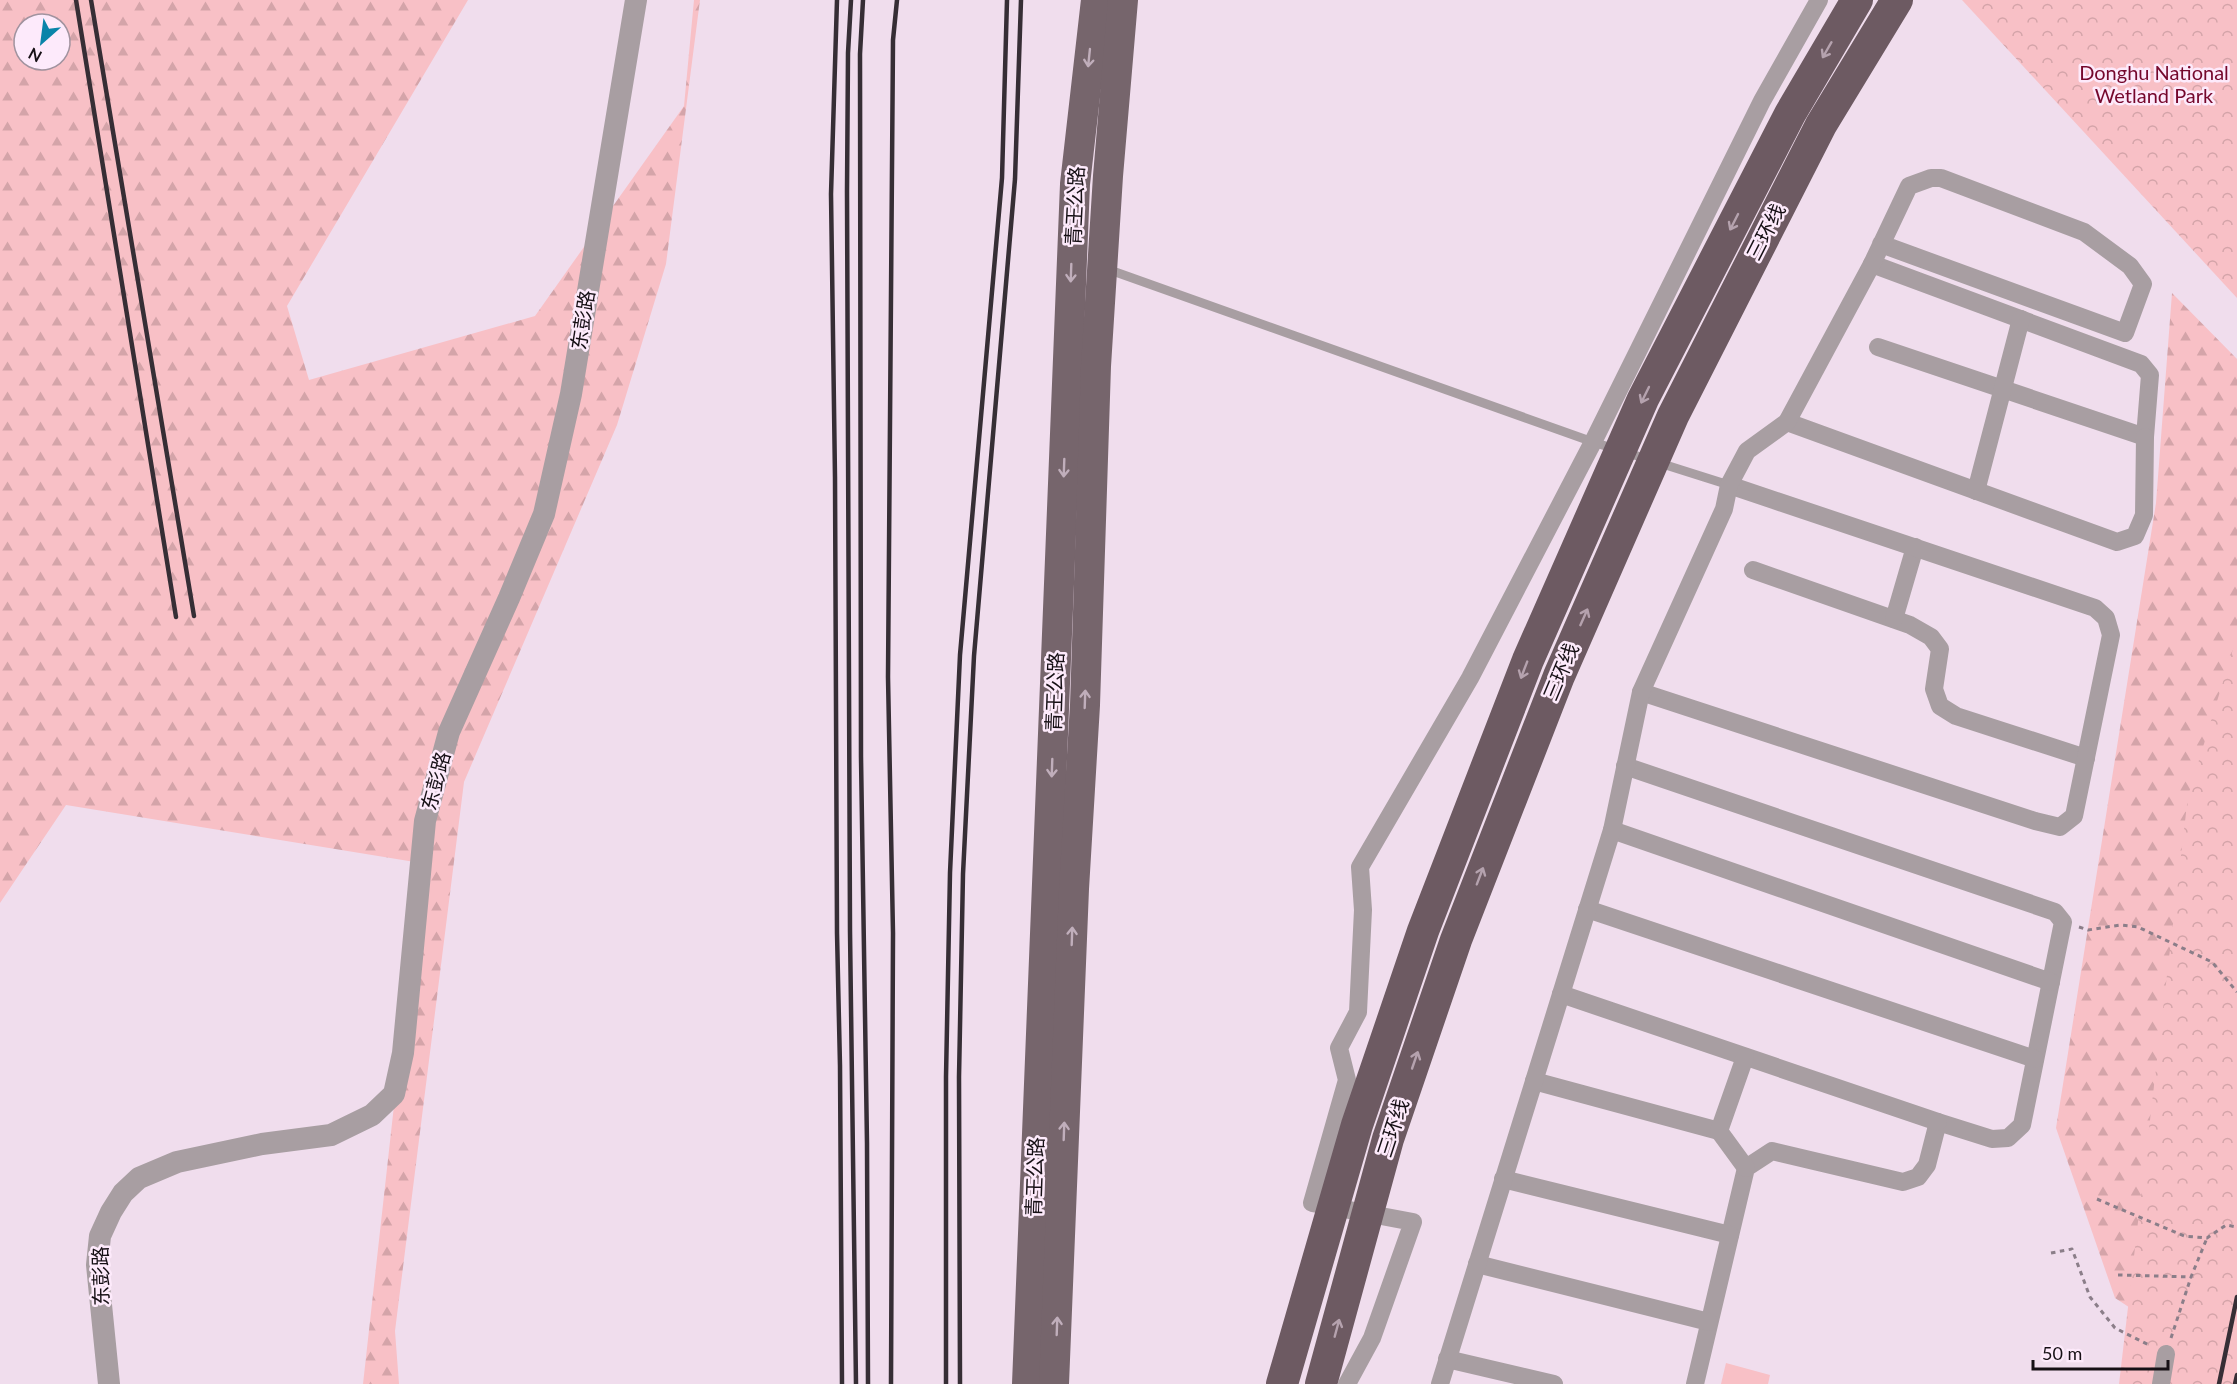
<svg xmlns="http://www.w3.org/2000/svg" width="2237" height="1384" viewBox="0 0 2237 1384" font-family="Lato,'Noto Sans SC',sans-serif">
  <defs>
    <pattern id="forest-firs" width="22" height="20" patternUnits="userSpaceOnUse" patternTransform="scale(1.5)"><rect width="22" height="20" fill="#f8c0c6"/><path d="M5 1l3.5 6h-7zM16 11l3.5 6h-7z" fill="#d4a4a9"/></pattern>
    <pattern id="park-crowns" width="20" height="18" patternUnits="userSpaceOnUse" patternTransform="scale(1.5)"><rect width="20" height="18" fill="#f8c0c6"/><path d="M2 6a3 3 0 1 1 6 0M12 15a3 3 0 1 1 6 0" fill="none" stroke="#d4a4a9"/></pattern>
  </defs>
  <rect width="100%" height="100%" fill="#f0dded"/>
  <path fill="#f8c0c6" d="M1726 1363 1770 1375 1768 1384H1721Z"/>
  <g fill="url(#forest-firs)" fill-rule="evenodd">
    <path d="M0 0H468L287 306 309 380 535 316 684 106 694 0H700L666 264 617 425 464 782 395 1331 399 1384H363L421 863 66 805 0 903ZM24 24H60V60H24Z"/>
    <path d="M2172 293 2237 359V1384L2184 1343 2115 1298 2056 1128 2156 503Z"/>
  </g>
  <g fill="url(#park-crowns)">
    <path d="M1962 0H2237V298Z"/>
    <path d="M2237 636V1384H2119L2188 796Z"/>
  </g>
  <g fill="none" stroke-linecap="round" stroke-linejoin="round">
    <g stroke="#8b7e89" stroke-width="3" stroke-dasharray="4.5 4.5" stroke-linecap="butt">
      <path d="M2079 927 2088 930 2120 925 2138 927 2212 962 2237 992"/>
      <path d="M2097 1199 2184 1236 2207 1238 2226 1225 2237 1227"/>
      <path d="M2051 1253 2072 1249 2090 1297 2115 1328 2151 1346"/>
      <path d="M2118 1275 2191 1277 2207 1238"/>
      <path d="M2171 1338 2191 1277"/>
    </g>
    <path stroke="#a89ea2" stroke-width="9" d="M1107 269 1593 442 1729 485"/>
    <g stroke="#a89ea2" stroke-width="18">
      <path d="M1872 264 2141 364 2150 375 2145 437 1878 347"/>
      <path d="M1787 422 2117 542 2135 536 2144 515 2145 437"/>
      <path d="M1976 491 2021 319"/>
      <path d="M1753 570 1910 625 1931 637 1940 649 1934 689 1940 706 1956 716 2086 758"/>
      <path d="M1894 619 1915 547"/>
      <path d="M1641 692 2035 821 2060 827 2074 816 2111 635 2106 618 2095 608 1729 485"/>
      <path d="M1625 766 2055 912 2063 922 2022 1125 2008 1138 1992 1139 1938 1122 1927 1165 1918 1177 1903 1182 1772 1151 1746 1168 1695 1384"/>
      <path d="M1612 830 2051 982"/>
      <path d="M1587 909 2035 1059"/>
      <path d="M1561 994 1938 1122"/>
      <path d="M1534 1081 1719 1131 1746 1168"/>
      <path d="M1719 1131 1745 1057"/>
      <path d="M1503 1179 1730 1235"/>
      <path d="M1477 1264 1709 1322"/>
      <path d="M1447 1359 1554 1384"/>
      <path d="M1347 1384 1372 1338 1413 1222 1312 1203 1347 1080 1339 1048 1358 1012 1363 910 1360 867 1470 678 1593 442 1762 101 1819 0"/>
      <path d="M1440 1384 1612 830 1641 692 1724 509 1729 485 1747 451 1787 422 1872 264 1909 186 1931 178H1941L2084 232 2130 266 2143 284 2125 333 1881 244"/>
      <path d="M2161 1384 2166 1354"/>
    </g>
    <path stroke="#a89ea2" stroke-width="22" d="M109 1384 97 1265 100 1236 111 1212 123 1193 139 1178 177 1162 262 1144 331 1135 372 1115 394 1094 403 1053 425 821 449 732 509 598 544 514 571 394 636 0"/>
    <g stroke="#76656c" stroke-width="30">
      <path d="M1027 1384 1075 184 1096 0"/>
      <path d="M1054 1384 1074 889 1085 705 1096 366 1108 176 1123 0"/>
    </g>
    <g stroke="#362e35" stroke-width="4.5">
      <path d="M76 0 176 617"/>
      <path d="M91 0 194 616"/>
      <path d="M837 0 831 194 835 477 837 933 840 1066 842 1384"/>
      <path d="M851 0 848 53 847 191 850 931 856 1384"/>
      <path d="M863 0 860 54 861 757 867 1143 868 1384"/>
      <path d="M891 1384 893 933 888 677 893 40 897 0"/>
      <path d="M946 1384V1077L950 873 960 655 1002 178 1007 0"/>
      <path d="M960 1384 959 1077 963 874 974 656 1015 179 1021 0"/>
      <path d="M2219 1384 2237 1297"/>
      <path d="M2235 1384 2237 1375"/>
    </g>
    <g stroke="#6d5a62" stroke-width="32">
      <path d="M1282 1384 1357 1125 1423 931 1528 660 1643 399 1790 114 1857 0"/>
      <path d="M1321 1384 1388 1139 1456 940 1559 676 1673 416 1821 125 1897 0"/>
    </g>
  </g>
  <defs><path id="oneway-shaft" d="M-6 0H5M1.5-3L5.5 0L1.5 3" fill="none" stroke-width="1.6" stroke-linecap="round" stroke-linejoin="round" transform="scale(1.5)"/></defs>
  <g stroke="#b5a2ae">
    <use href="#oneway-shaft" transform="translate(1827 50) rotate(120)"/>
    <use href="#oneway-shaft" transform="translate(1734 222) rotate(117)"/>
    <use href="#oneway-shaft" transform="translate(1645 395) rotate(116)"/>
    <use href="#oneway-shaft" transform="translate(1584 617) rotate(-66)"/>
    <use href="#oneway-shaft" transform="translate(1524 670) rotate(111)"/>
    <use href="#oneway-shaft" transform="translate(1480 876) rotate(-69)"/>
    <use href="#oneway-shaft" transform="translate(1415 1060) rotate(-71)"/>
    <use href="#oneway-shaft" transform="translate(1337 1328) rotate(-75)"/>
  </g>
  <g stroke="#c0aebb">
    <use href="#oneway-shaft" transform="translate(1089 58) rotate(96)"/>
    <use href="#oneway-shaft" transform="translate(1071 273) rotate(92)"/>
    <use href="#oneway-shaft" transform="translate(1064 468) rotate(92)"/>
    <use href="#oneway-shaft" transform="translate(1085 699) rotate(-88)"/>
    <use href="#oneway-shaft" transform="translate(1052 768) rotate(92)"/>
    <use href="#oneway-shaft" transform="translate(1072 936) rotate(-88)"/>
    <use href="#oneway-shaft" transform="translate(1064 1131) rotate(-88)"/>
    <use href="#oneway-shaft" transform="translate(1057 1326) rotate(-88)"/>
  </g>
  <g text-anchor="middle" stroke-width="5" stroke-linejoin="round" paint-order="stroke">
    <g font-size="20" fill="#75072c" stroke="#fdeafb">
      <text x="2154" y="80">Donghu National<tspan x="2154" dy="23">Wetland Park</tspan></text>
    </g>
    <g font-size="20" fill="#161015" stroke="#fdeafb">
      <text transform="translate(1075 206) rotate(-87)" y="7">青王公路</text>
      <text transform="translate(1766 232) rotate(-63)" y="7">三环线</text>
      <text transform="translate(583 320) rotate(-81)" y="7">东彭路</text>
      <text transform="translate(1561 672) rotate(-67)" y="7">三环线</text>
      <text transform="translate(1055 692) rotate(-88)" y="7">青王公路</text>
      <text transform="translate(436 781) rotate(-75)" y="7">东彭路</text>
      <text transform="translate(1393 1128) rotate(-72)" y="7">三环线</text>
      <text transform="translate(1035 1177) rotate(-88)" y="7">青王公路</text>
      <text transform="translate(101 1276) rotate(-91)" y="7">东彭路</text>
    </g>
  </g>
  <g transform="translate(42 42) rotate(208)"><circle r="28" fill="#fdeafb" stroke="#a1939f" stroke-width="1.5"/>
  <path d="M0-4.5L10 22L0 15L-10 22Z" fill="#0984a9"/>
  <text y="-9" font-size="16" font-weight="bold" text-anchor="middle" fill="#161015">N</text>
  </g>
  <path d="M2033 1360v9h135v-9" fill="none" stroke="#161015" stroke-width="3"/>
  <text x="2042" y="1360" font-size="18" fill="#161015" stroke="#fdeafb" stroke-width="4.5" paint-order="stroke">50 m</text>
</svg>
